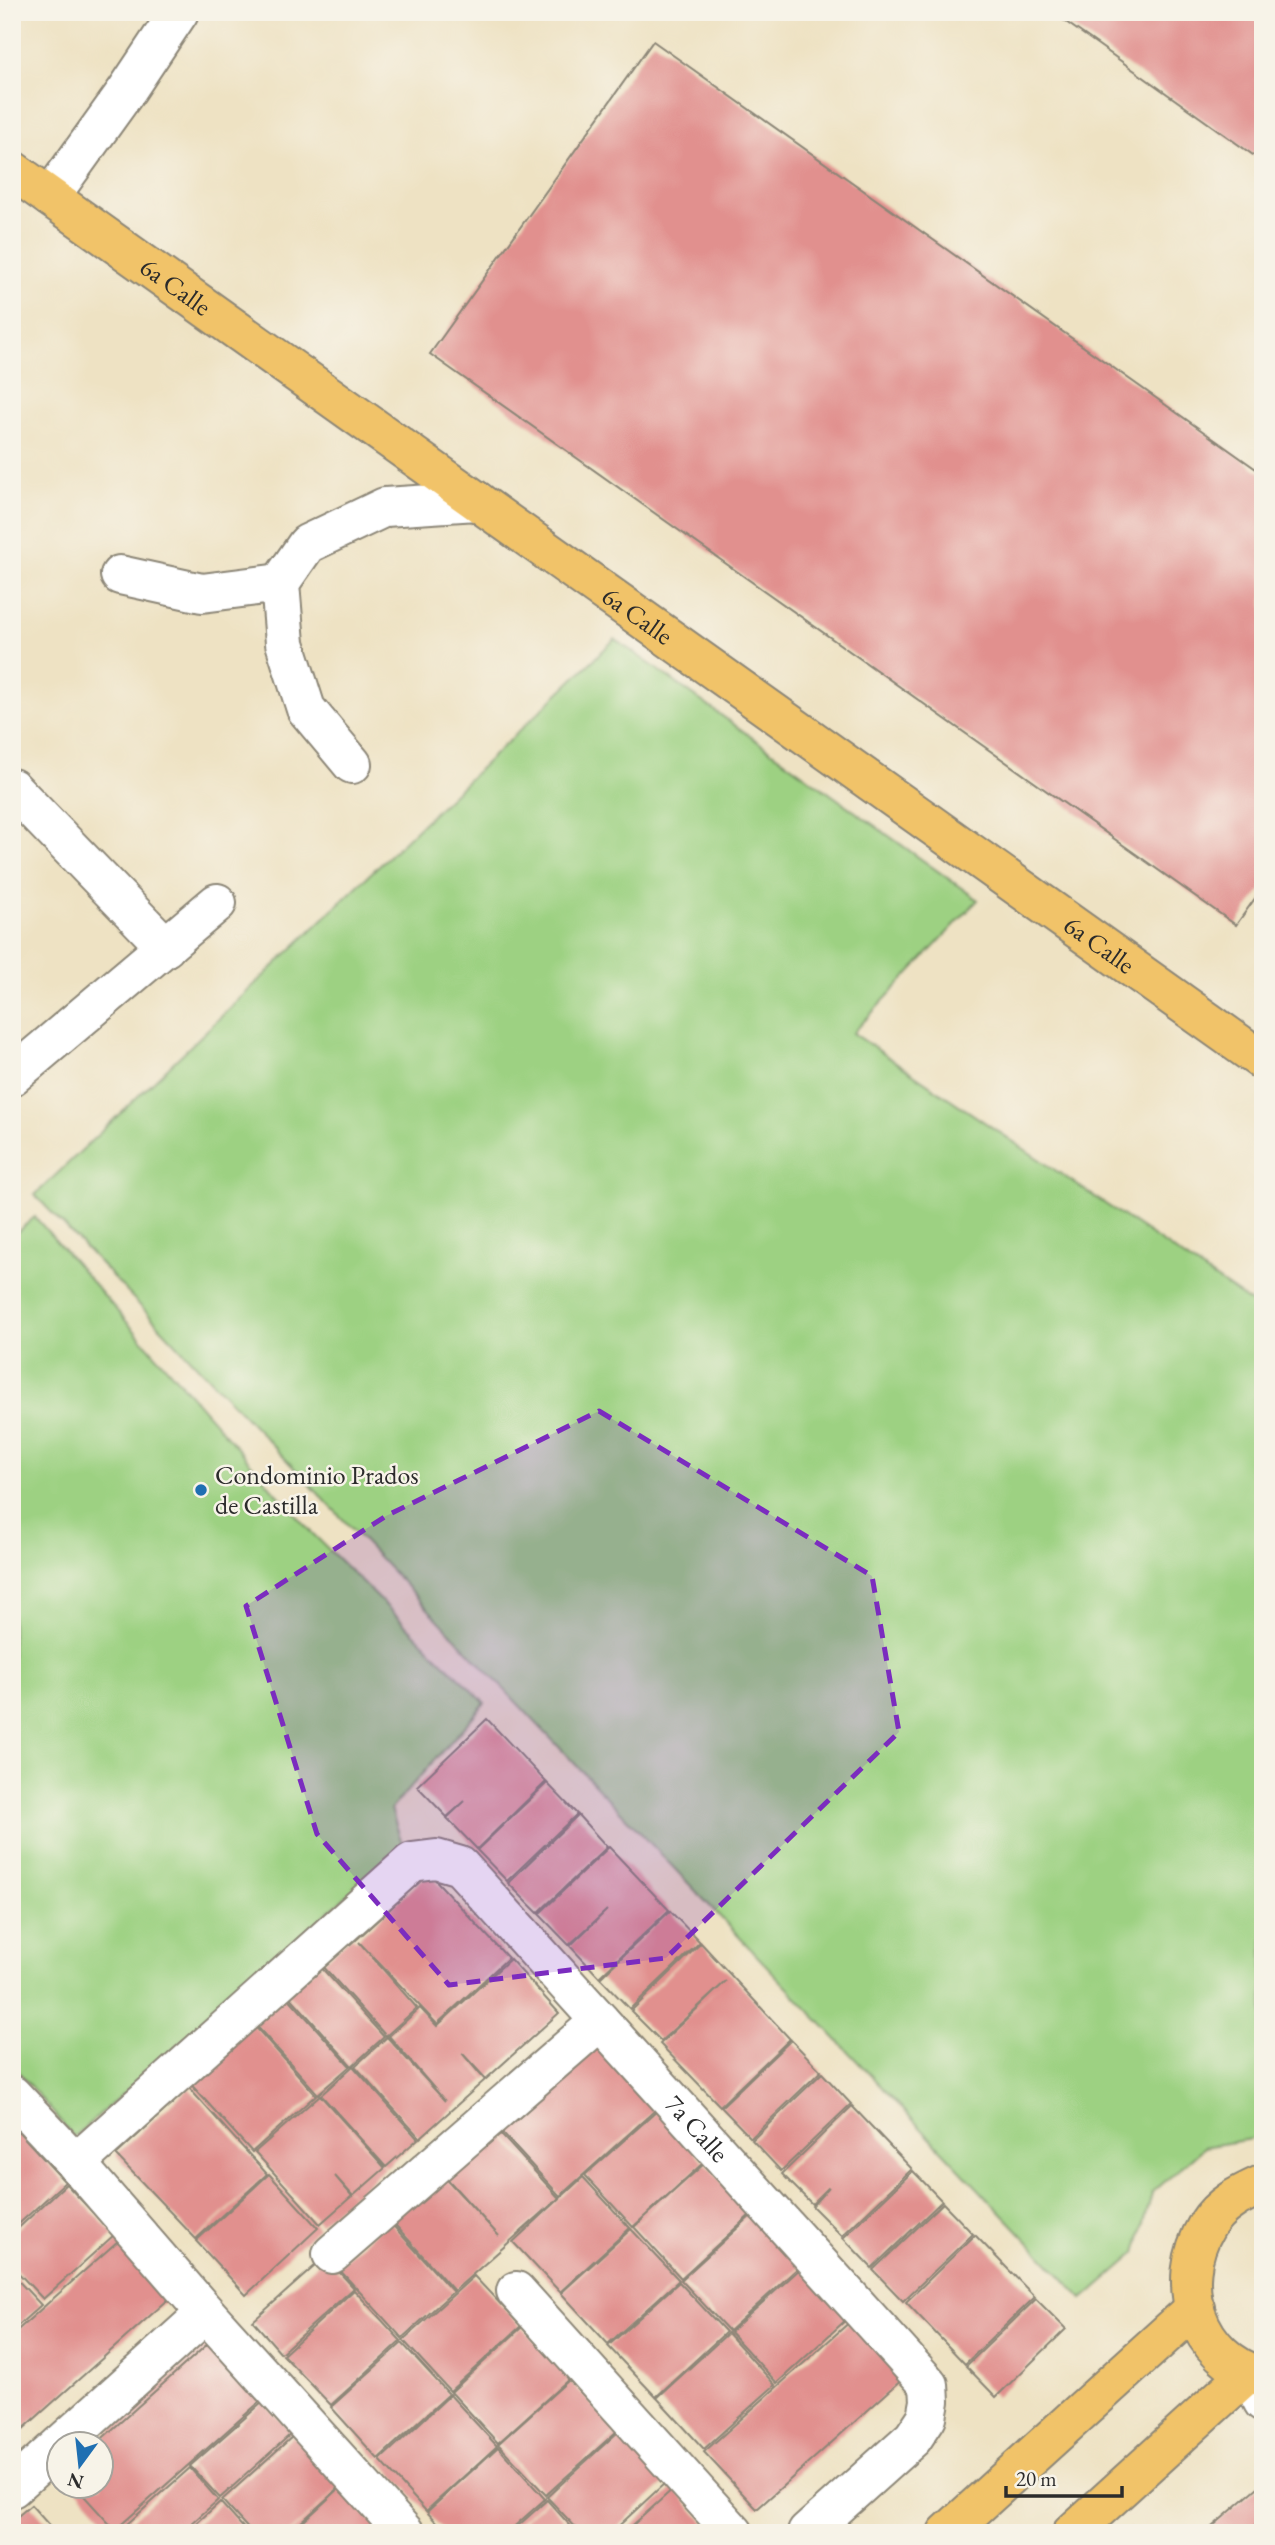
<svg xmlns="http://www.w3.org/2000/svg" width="1275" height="2545" viewBox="0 0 1275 2545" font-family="'EB Garamond',serif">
  <rect width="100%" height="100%" fill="#f7f3e8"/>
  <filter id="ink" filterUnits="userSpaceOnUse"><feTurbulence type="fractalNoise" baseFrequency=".0143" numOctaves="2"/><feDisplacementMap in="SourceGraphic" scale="14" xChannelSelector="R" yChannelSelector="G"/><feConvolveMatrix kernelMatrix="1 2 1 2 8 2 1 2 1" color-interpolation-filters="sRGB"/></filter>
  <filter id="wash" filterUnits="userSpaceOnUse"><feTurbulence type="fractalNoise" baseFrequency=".00686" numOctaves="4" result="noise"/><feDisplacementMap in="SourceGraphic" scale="28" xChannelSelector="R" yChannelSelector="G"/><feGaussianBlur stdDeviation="1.57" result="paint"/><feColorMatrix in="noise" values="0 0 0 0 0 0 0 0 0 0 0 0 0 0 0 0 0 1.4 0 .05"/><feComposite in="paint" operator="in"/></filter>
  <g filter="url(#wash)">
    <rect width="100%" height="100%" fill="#eee2c3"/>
    <g fill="#9dd182" stroke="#647e56" stroke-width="2">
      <path d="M615 639 978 900 853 1033 1263 1311V2137L1204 2147 1152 2193 1136 2253 1083 2299 35 1195Z"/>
      <path d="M35 1217 308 1529 485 1703 391 1809 403 1846 74 2137 12 2065V1236Z"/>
    </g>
    <g id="blocks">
      <g fill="#e1908e">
        <path d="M1052 12H1263V162Z"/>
        <path d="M653 41 1263 474V887L1236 925 430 354Z"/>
        <path d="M487 1719 546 1782 477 1849 447 1818 465 1801 447 1817 417 1786Z"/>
        <path d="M547 1783 577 1814 507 1881 477 1850Z"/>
        <path d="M578 1815 607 1847 538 1913 508 1883Z"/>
        <path d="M609 1847 669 1910 599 1977 570 1946 607 1910 569 1945 539 1914Z"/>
        <path d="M429 1873 508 1958 437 2024 359 1942 417 2008 386 2036 321 1964 352 1936 356 1940Z"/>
        <path d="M670 1911 700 1942 630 2009 600 1978Z"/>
        <path d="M701 1943 790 2039 720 2106 660 2044 726 1981 661 2041 631 2011Z"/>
        <path d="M510 1959 559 2013 486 2079 462 2053 485 2080 420 2138 355 2066 387 2037 445 2101 389 2036 420 2008 437 2026Z"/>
        <path d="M319 1965 384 2037 352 2066 287 1993Z"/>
        <path d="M285 1994 350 2066 318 2094 254 2023Z"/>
        <path d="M252 2023 316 2095 252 2152 187 2080Z"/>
        <path d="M598 2032 663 2103 560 2196 495 2125Z"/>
        <path d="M791 2040 821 2071 751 2138 721 2107Z"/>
        <path d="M353 2066 418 2139 386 2167 321 2095Z"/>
        <path d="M822 2073 851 2104 781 2171 752 2140Z"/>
        <path d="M189 2088 267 2174 196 2239 116 2155Z"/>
        <path d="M320 2095 385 2168 353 2196 335 2176 352 2196 320 2224 255 2152Z"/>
        <path d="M852 2106 912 2169 842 2236 812 2206 829 2187 812 2204 782 2174Z"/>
        <path d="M657 2111 704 2162 633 2227 585 2175Z"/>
        <path d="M494 2127 559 2198 454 2291 390 2219 441 2173 499 2236 442 2173Z"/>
        <path d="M18 2131 65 2182 12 2230V2137Z"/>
        <path d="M705 2163 751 2214 681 2278 634 2227Z"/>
        <path d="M913 2171 942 2201 872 2268 843 2238Z"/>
        <path d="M269 2174 318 2228 246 2295 196 2241Z"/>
        <path d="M583 2177 630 2228 560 2292 513 2242Z"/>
        <path d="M66 2184 114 2235 43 2299 12 2266V2234Z"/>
        <path d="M943 2203 973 2234 903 2301 873 2270Z"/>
        <path d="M752 2215 800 2266 729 2331 681 2280Z"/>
        <path d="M388 2220 453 2292 402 2338 337 2267Z"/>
        <path d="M631 2229 679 2280 608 2344 561 2293Z"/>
        <path d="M975 2235 1035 2297 965 2364 906 2302Z"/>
        <path d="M118 2241 170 2298 22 2430 12 2420V2335Z"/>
        <path d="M325 2257 354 2288 281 2353 253 2321Z"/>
        <path d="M801 2268 848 2318 777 2383 730 2332Z"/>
        <path d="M12 2274 41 2305 12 2331Z"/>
        <path d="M474 2276 521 2326 450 2391 403 2340Z"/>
        <path d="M679 2282 726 2332 656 2397 608 2346Z"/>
        <path d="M354 2290 401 2341 331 2405 283 2355Z"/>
        <path d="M1036 2299 1066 2329 996 2397 966 2366Z"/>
        <path d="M852 2320 904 2378 757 2509 704 2452Z"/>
        <path d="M522 2327 569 2379 498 2443 451 2392Z"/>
        <path d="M728 2333 775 2385 704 2449 657 2398Z"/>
        <path d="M211 2341 263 2399 115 2530 75 2486H102V2444H96Z"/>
        <path d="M402 2343 449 2394 378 2459 331 2407Z"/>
        <path d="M569 2380 617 2431 546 2495 498 2444Z"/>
        <path d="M450 2395 497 2446 426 2511 380 2460Z"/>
        <path d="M263 2402 292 2433 220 2498 190 2466Z"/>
        <path d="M618 2432 665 2483 611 2533H581L547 2497Z"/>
        <path d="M293 2436 340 2487 289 2533H252L222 2500Z"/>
        <path d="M498 2447 545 2499 507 2533H446L427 2512Z"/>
        <path d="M190 2468 218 2500 181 2533H117Z"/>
        <path d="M341 2487 383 2533H291Z"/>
        <path d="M1258 2487 1263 2492V2518L1245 2533H1205Z"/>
        <path d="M674 2488 714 2533H624Z"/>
        <path d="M547 2500 577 2533H510Z"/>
        <path d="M220 2502 248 2533H186Z"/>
        <path d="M31 2505 56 2533H12V2521Z"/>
        <path d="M1263 2520V2533H1248Z"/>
      </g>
    </g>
  </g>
  <g filter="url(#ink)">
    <use href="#blocks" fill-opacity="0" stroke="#8c8677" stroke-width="2"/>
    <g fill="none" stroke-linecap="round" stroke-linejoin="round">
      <g stroke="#8c8677" stroke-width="42">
        <g id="minor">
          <path d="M50 197 127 90 179 12"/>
          <path d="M120 575 202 593 280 583"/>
          <path d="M352 764 306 709 285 643 280 583 307 544 385 507 477 501"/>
          <path d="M12 788 166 947"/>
          <path d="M12 1076 217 903"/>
          <path d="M12 2095 76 2163 206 2313 405 2533"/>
          <path id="s1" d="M76 2163 412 1862 436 1859 460 1866 929 2385 930 2401 927 2417 913 2438 807 2533"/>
          <path d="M332 2254 600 2021"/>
          <path d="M516 2291 734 2533"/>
          <path d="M1248 2373 1263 2402"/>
          <path d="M61 2444 206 2313"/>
          <path d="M12 2488 60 2445"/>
        </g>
      </g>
      <g stroke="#8c8677" stroke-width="42">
        <g id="major">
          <path id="s2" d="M12 170 1263 1061"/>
          <path d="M1263 2184C1241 2194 1220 2204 1207 2225 1172 2283 1196 2358 1263 2377"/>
          <path d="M947 2533 1195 2308"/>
          <path d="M1072 2533 1248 2373"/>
        </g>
      </g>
      <use href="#minor" stroke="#fff" stroke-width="38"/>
      <use href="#major" stroke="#f1c369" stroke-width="38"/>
    </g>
  </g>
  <path fill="#7b2cbf" fill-opacity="0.2" stroke="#7b2cbf" stroke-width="5" stroke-dasharray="14 9" stroke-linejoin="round" d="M599 1411 872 1576 899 1732 666 1958 449 1985 317 1834 246 1606 386 1516Z"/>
  <circle fill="#1f6fb2" stroke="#f7f3e8" stroke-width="2.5" cx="201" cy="1490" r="7"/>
  <g text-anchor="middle" stroke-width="5" stroke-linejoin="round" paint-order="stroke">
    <g font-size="26" fill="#2b2b2b" stroke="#f7f3e8">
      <text dy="9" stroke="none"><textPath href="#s2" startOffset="201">6a Calle</textPath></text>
      <text dy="9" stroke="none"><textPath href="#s2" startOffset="768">6a Calle</textPath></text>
      <text dy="9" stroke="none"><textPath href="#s2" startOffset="1335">6a Calle</textPath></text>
      <text dy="9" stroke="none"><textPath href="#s1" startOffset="854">7a Calle</textPath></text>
    </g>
    <g font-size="26" fill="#2b2b2b" stroke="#f7f3e8" text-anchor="start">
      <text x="215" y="1484">Condominio Prados<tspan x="215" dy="30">de Castilla</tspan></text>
    </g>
  </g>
  <rect width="1275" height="2545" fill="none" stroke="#f7f3e8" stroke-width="42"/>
  <g transform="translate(80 2465) rotate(195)"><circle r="33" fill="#f7f3e8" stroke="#a5a39c" stroke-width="2"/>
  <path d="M0-5L12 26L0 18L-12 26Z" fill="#1f6fb2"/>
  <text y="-10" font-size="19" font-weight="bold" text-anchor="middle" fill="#2b2b2b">N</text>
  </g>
  <path d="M1006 2486v10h116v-10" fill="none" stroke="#2b2b2b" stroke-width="3.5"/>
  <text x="1016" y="2486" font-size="21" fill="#2b2b2b" stroke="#f7f3e8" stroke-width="5" paint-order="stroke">20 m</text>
</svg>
